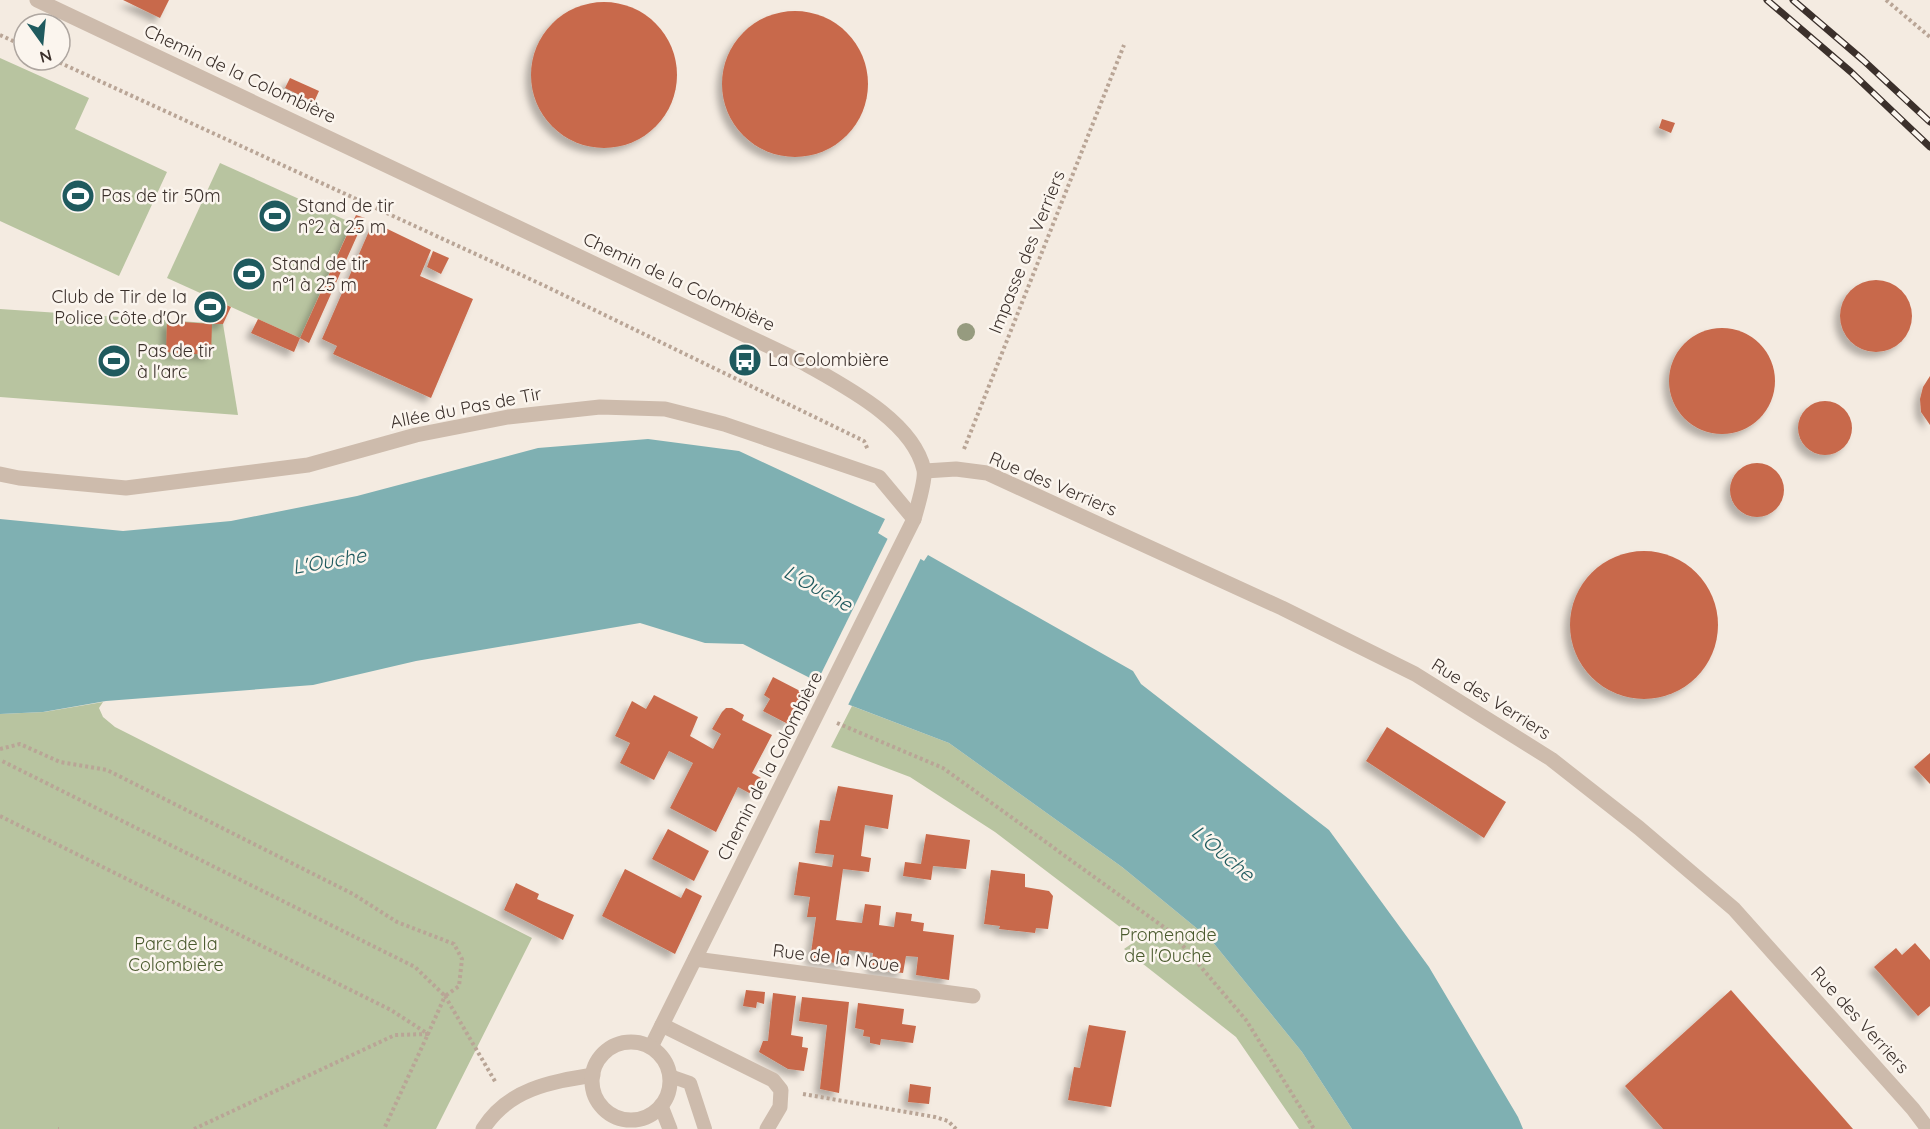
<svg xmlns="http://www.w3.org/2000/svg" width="1930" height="1129" viewBox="0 0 1930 1129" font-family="Quicksand,sans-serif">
  <defs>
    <filter id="shadow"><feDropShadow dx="-5.5" dy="5.5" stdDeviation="3" flood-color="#0004"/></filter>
  </defs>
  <rect width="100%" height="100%" fill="#f4ebe1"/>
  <g fill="#b8c4a0">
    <path d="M0 58 89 98 75 129 167 172 119 276 0 221Z"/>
    <path d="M220 163 352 223 300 338 167 278Z"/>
    <path d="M0 309 223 324 238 415 0 397Z"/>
    <path d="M103 702 99 708 103 717 115 727 532 938 436 1129H0V714L44 712Z"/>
    <path d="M852 706 949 743 1122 867 1211 940 1302 1052 1352 1129H1299L1236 1037 1124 949 1137 940 995 832 910 777 831 747Z"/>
  </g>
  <path fill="#7fb0b2" d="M648 439 739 451 885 519 878 533 924 561 928 555 1133 671 1141 684 1329 830 1429 967 1518 1117 1523 1129H1352L1302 1052 1211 940 1122 867 949 743 847 704 816 681 743 644 705 643 640 623 416 661 313 685 106 701 43 712 0 714V519L123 531 231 521 357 496 538 448Z"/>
  <path fill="#f4ebe1" d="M889 536 922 556 847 707 816 684Z"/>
  <g fill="#c8694b" filter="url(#shadow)">
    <path d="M123 0H169L160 18Z"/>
    <circle cx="604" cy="75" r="73"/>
    <circle cx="795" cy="84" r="73"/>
    <path d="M290 78 319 91 314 102 285 88Z"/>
    <path d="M1662 119 1675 123 1671 133 1659 128Z"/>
    <path d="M356 215 365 218 309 343 300 338 294 352 251 333 258 319 300 338Z"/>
    <path d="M373 222 431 250 420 276 473 299 431 398 333 354 337 346 322 339Z"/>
    <path d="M433 251 449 258 441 274 427 267Z"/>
    <circle cx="1876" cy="316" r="36"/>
    <path d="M222 303 231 307 223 324H212Z"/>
    <path d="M167 321 212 324 211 355 166 352Z"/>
    <circle cx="1722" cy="381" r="53"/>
    <path d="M1930 376V425L1921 412 1920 399 1923 387Z"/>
    <circle cx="1825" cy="428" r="27"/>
    <circle cx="1757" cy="490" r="27"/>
    <circle cx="1644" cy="625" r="74"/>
    <path d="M773 677 804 693 788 724 763 711 770 699 764 695Z"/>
    <path d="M654 695 698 717 690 736 713 749 721 734 712 729 722 712 726 708H732L744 715 742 720 772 735 752 773 761 778 753 795 738 787 716 832 670 808 693 763 669 751 654 780 620 763 630 743 615 736 620 726 632 701 646 709Z"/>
    <path d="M1387 727 1506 802 1484 838 1366 761Z"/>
    <path d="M1930 753V784L1914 767Z"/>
    <path d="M838 786 893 795 888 829 865 825 861 856 871 858 869 872 843 869 836 920 862 923 865 904 881 906 879 925 894 927 896 912 912 914 911 921 924 923 923 931 954 935 949 980 916 975 918 957 906 956 903 973 871 969 873 953 849 950 846 964 810 960 816 917H807L810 897 794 895 799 862 832 867 834 855 815 853 820 820 830 821Z"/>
    <path d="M668 829 709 851 694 881 652 859Z"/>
    <path d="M926 834 970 840 966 869 933 866 931 880 903 876 905 862 921 864Z"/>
    <path d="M625 869 681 898 686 888 702 896 675 954 602 916Z"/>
    <path d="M991 870 1025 874V887L1049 891 1053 896 1048 929 1036 928 1035 933 999 929 1000 926 984 924Z"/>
    <path d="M516 883 539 894 537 899 574 915 563 940 504 910Z"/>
    <path d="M1915 943 1930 960V1006L1918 1016 1874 967 1896 948 1902 955Z"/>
    <path d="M746 990 765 992 764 1004 757 1002 756 1008 743 1006Z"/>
    <path d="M1731 990 1853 1129H1663L1625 1086Z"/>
    <path d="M773 993 796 996 791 1035 803 1037 802 1047 808 1048 804 1071 788 1069 759 1052 763 1041H768Z"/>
    <path d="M802 997 849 1002 839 1093 820 1089 827 1025 799 1021Z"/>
    <path d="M858 1003 904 1009 902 1024 916 1026 913 1043 881 1039 880 1045 870 1043V1037L863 1036 864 1030 855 1028Z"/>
    <path d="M1089 1025 1126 1031 1111 1107 1068 1100 1074 1067 1080 1068Z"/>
    <path d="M910 1084 931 1087 929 1104 908 1102Z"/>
  </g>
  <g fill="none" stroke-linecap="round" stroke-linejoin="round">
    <g stroke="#b9a596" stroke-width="4" stroke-dasharray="3 3" stroke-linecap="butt">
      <path d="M1886 0 1930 37"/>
      <path d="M0 35 24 46"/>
      <path d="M54 60 543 285 864 441 868 450"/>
      <path d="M964 449 1124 45"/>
      <path d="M837 723 943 768 1172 933 1246 1020 1314 1129"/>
      <path d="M0 749 20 744 60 762 107 770 353 894 397 922 454 944 462 959 459 986 445 996 415 967 0 760"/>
      <path d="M0 816 391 1010 428 1034 445 996 496 1083"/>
      <path d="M803 1094 935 1117 948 1121 956 1129"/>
      <path d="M58 1129H59"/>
      <path d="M194 1129 395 1035 428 1034 384 1129"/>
    </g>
    <path stroke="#cdbbac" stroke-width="14" d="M670 1076 690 1083 705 1129"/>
    <g stroke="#cdbbac" stroke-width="15">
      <path d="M925 471 956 469 987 473 1282 608 1415 674 1551 759 1639 828 1734 909 1913 1109 1928 1129"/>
      <path d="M0 474 19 478 126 488 308 465 416 435 508 417 600 407 665 409 724 424 879 477 914 519"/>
      <path d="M695 959 973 996"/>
      <path d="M662 1025 773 1080 781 1090 780 1107 767 1129"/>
      <path d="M483 1129C508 1089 550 1082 593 1075"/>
    </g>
    <g stroke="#cdbbac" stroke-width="15">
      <path d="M37 0 802 362C842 385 913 420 924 470 926 480 917 508 914 519L651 1047"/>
      <circle cx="631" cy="1081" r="39"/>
      <path d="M661 1106 670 1129"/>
    </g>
    <g stroke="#3b302b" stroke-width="7">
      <g id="rail">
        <path d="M1767 0 1851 72 1930 147"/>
        <path d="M1793 0 1863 60 1930 122"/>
      </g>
    </g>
    <use href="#rail" stroke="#fbf5ee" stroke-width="4.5" stroke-dasharray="14" stroke-linecap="butt"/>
  </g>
  <circle fill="#969b7f" cx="966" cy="332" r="9"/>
  <defs>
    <g id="stadium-disc" transform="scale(1.725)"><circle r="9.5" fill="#1f5a5e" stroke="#fbf5ee"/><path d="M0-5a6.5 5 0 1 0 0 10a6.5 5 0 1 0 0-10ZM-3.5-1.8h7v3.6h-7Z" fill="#fff"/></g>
    <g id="bus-disc" transform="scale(1.725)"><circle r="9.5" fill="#1f5a5e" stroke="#fbf5ee"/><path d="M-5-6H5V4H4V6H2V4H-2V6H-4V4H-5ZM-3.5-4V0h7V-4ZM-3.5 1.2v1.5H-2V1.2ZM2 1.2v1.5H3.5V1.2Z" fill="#fff"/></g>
  </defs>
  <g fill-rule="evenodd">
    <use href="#stadium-disc" x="78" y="196"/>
    <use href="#stadium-disc" x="275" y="216"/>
    <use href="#stadium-disc" x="249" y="274"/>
    <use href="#stadium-disc" x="210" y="307"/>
    <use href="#bus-disc" x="745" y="360"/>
    <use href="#stadium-disc" x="114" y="361"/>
  </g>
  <g text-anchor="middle" stroke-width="5" stroke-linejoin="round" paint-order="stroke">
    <g font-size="18" fill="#3b302b" stroke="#fbf5ee">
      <text transform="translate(240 74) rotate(25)" y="6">Chemin de la Colombière</text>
      <text transform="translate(1027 252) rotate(-68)" y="6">Impasse des Verriers</text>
      <text transform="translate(679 282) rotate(25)" y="6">Chemin de la Colombière</text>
      <text transform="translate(466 408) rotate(-11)" y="6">Allée du Pas de Tir</text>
      <text transform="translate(1053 484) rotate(23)" y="6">Rue des Verriers</text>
      <text transform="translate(1491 699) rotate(32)" y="6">Rue des Verriers</text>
      <text transform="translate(770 766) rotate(-63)" y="6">Chemin de la Colombière</text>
      <text transform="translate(836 958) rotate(7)" y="6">Rue de la Noue</text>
      <text transform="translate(1860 1020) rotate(48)" y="6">Rue des Verriers</text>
    </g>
    <g font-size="18" fill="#3b302b" stroke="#fbf5ee" text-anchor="start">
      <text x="101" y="202">Pas de tir 50m</text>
      <text x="298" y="212">Stand de tir<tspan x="298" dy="21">n°2 à 25 m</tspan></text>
      <text x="272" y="270">Stand de tir<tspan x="272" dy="21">n°1 à 25 m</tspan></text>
      <text x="187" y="303" text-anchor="end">Club de Tir de la<tspan x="187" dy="21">Police Côte d'Or</tspan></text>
      <text x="137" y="357">Pas de tir<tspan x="137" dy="21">à l'arc</tspan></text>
      <text x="768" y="366">La Colombière</text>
    </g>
    <g font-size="18" fill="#4a5a2e" stroke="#fbf5ee">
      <text x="1168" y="941">Promenade<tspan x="1168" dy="21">de l'Ouche</tspan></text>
      <text x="176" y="950">Parc de la<tspan x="176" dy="21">Colombière</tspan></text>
    </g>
    <g font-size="20" font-style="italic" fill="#1f5a5e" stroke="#fbf5ee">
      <text transform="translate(329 561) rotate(-10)" y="7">L'Ouche</text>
      <text transform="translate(818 588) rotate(29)" y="7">L'Ouche</text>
      <text transform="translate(1223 853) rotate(40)" y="7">L'Ouche</text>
    </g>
  </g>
  <g transform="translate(42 42) rotate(165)"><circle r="28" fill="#fbf5ee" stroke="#aea6a0" stroke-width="1.5"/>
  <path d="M0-4.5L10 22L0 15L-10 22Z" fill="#1f5a5e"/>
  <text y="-9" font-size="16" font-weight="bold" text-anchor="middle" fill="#3b302b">N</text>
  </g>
</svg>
